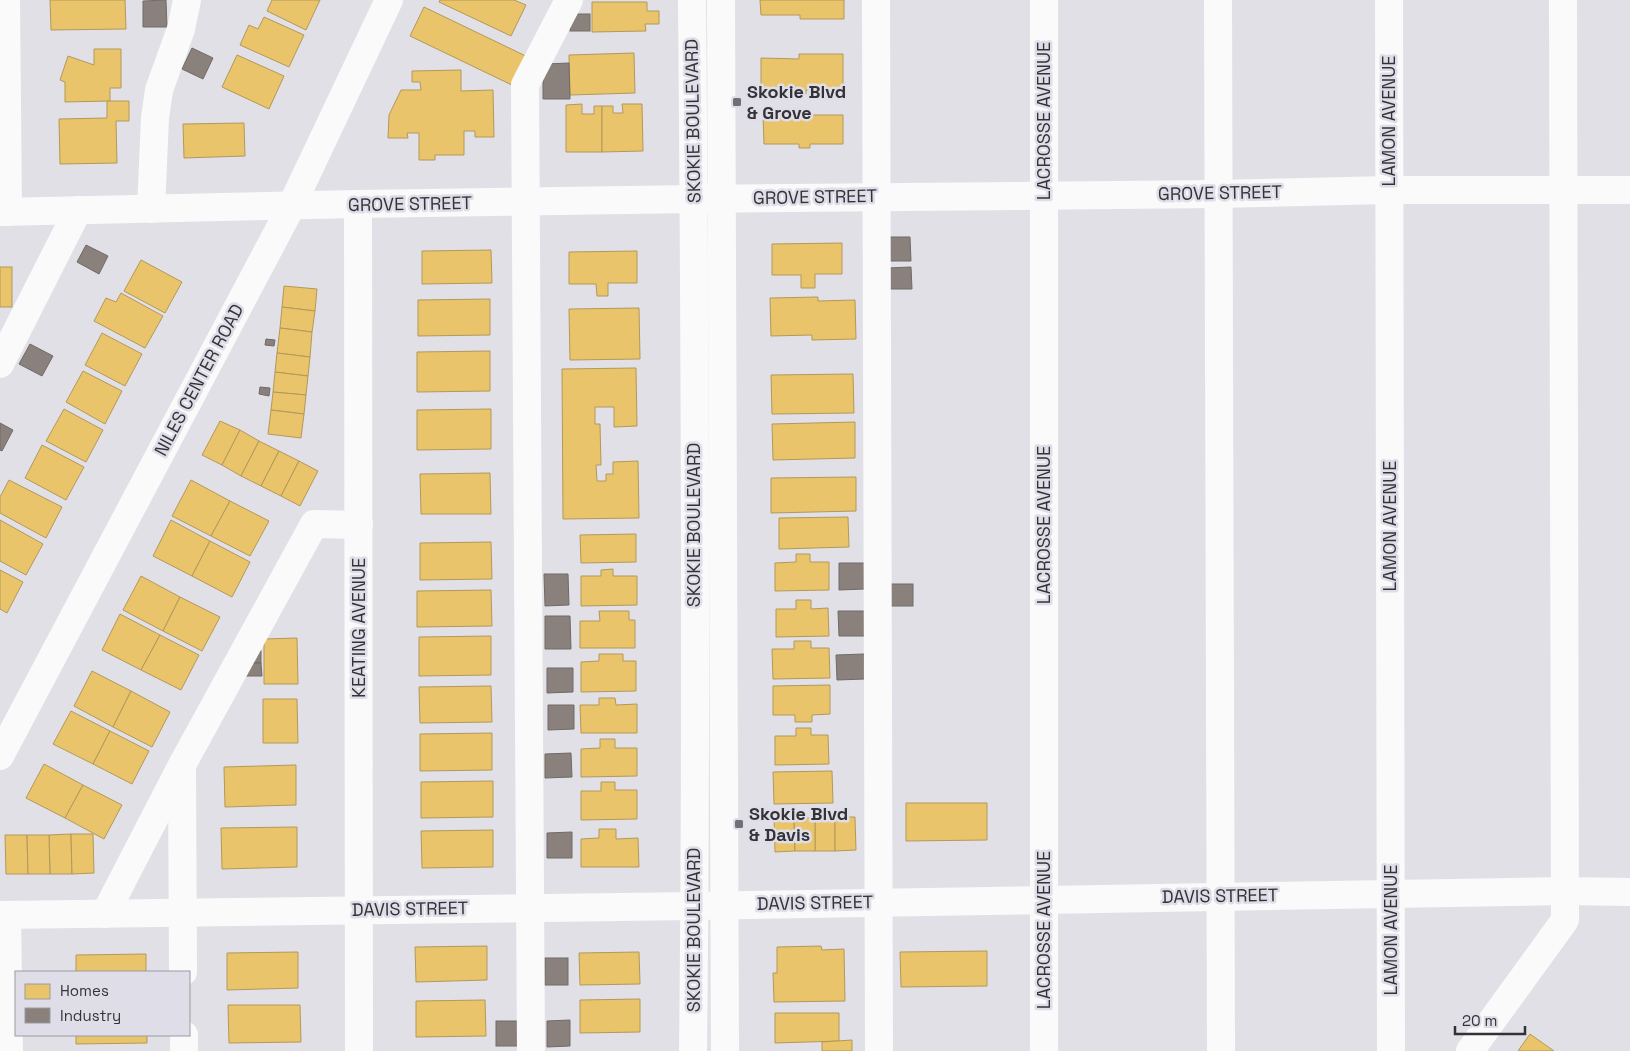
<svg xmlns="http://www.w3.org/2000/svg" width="1630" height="1051" viewBox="0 0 1630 1051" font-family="'Space Grotesk',sans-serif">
  <rect width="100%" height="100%" fill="#e1e0e6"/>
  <g fill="#e9c46a" stroke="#b2985b">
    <path d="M50 0H125L126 29 51 30Z"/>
    <path d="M272 0H320L306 30 267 11Z"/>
    <path d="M440 0H514L526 5 511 36 439 2Z"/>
    <path d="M760 0H844V19H800V15H761Z"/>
    <path d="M592 2H647V11H659V24H645L646 31 592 32Z"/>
    <path d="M424 7 532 59 518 88 410 36Z"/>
    <path d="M264 17 304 35 289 67 240 45 249 25 258 29Z"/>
    <path d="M94 49H121V88H110V101L65 102V82L60 80 68 56 94 65Z"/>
    <path d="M634 53 635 93 570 95 569 55Z"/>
    <path d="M799 54H843V90H806V94H761V58L799 59Z"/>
    <path d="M237 55 284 76 269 109 222 87Z"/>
    <path d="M461 70V91L493 90 494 137H475V131H464V155H435V160H419V133H407L408 138H388L389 115 401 90H421L420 82H412V71Z"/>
    <path d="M107 101H129V121H116L117 163 60 164 59 119 107 118Z"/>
    <path d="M582 104V114H594V106H602V152H566V105Z"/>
    <path d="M622 104H642L643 151 602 152V106H613V113H623Z"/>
    <path d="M763 115H843V144H810V148H799V144H764Z"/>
    <path d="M244 123 245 156 184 158 183 124Z"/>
    <path d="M842 243V274H815V288H801V275H772V244Z"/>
    <path d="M491 250 492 283 422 284V251Z"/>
    <path d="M637 251V283H608V296H597L596 284H569V252Z"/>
    <path d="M141 260 182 282 165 313 124 291Z"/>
    <rect x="0" y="267" width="12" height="40"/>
    <path d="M284 286 317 289 315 311 282 307Z"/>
    <path d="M121 293 163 316 145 348 94 321 106 298 116 302Z"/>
    <path d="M818 297V301L855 300 856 339 812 340V335L771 336 770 298Z"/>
    <path d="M490 299V335L418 336V300Z"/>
    <path d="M282 307 315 311 312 332 280 328Z"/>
    <path d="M639 308 640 359 570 360 569 309Z"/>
    <path d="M280 328 312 332 310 357 277 353Z"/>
    <path d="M102 333 142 354 125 386 85 365Z"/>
    <path d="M490 351V391L417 392V352Z"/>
    <path d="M277 353 310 357 308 376 275 372Z"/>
    <path d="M636 368 637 426 614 427V407H595V424H600L601 465H596L597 481H606V474H613V462L638 461 639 518 563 519 562 369Z"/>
    <path d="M83 371 122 391 105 424 66 402Z"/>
    <path d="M275 372 308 376 306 395 273 392Z"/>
    <path d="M853 374 854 413 772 414 771 375Z"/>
    <path d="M273 392 306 395 304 414 271 410Z"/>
    <path d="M64 409 103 430 86 462 46 441Z"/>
    <path d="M491 409V449L417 450V410Z"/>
    <path d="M271 410 304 414 301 438 268 434Z"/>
    <path d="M220 421 240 430 222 465 202 455Z"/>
    <path d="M855 422V458L773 460 772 424Z"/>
    <path d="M240 430 259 441 241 476 222 465Z"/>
    <path d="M259 441 279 451 261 486 241 476Z"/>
    <path d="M42 445 84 467 66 500 25 478Z"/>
    <path d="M279 451 299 461 281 496 261 486Z"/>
    <path d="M299 461 318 471 300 506 281 496Z"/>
    <path d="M490 473 491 514H421L420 474Z"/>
    <path d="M856 477V511L771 513V478Z"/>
    <path d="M9 480 62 507 46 538 0 513V497Z"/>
    <path d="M191 480 230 501 211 536 172 516Z"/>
    <path d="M230 501 269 521 250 556 211 536Z"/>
    <path d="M848 517 849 547 779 549V518Z"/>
    <path d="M0 520 43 544 26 575 0 561Z"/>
    <path d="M171 520 210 541 192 576 153 556Z"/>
    <path d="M636 534V562L581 563 580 535Z"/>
    <path d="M210 541 250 562 232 597 192 576Z"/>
    <path d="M491 542 492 579 420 580V543Z"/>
    <path d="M796 554H810V562H829V590L775 591V563L796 562Z"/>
    <path d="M613 569V576H637V605L581 606V576H601V570Z"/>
    <path d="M0 570 23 582 7 613 0 609Z"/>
    <path d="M141 576 180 597 163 631 123 610Z"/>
    <path d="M491 590 492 626 417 627V591Z"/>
    <path d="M180 597 220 617 202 651 163 631Z"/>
    <path d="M796 600H811V609L828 608 829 636 776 637V609H796Z"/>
    <path d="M599 611H629V620H635V648H580V621H600Z"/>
    <path d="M120 614 160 635 141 670 102 650Z"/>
    <path d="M160 635 199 655 181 690 141 670Z"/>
    <path d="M491 636V675L419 676V637Z"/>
    <path d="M297 638 298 684H264V639Z"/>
    <path d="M794 641H811V648H829L830 678 773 679 772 649H794Z"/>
    <path d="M599 654H623V661H636V691L581 692V662L599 661Z"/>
    <path d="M92 671 131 691 113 727 74 706Z"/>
    <path d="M830 685V714L812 715V722H795V715H773V686Z"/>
    <path d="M491 686 492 722 420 723 419 687Z"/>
    <path d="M131 691 170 712 152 747 113 727Z"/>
    <path d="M599 698H615L616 705 637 704V733H581L580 705H599Z"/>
    <path d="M263 699H297L298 743H263Z"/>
    <path d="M71 711 110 731 93 764 53 744Z"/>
    <path d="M796 728H811V735H828L829 764 775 765V736H796Z"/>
    <path d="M110 731 149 751 132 784 93 764Z"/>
    <path d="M492 733V770L420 771V734Z"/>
    <path d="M600 739H615V748H637V776L581 777V749L600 748Z"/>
    <path d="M44 764 83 785 65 818 26 798Z"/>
    <path d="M296 765V805L225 807 224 767Z"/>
    <path d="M832 771 833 803 774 804 773 772Z"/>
    <path d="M493 781V817L421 818V782Z"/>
    <path d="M601 782H615V790H637V819L581 820V791H601Z"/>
    <path d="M83 785 122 805 104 839 65 818Z"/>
    <path d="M906 803H987V840L906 841Z"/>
    <path d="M835 817V851H815V818Z"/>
    <path d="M835 817H855L856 850 835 851Z"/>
    <path d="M774 818H794L795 851 775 852Z"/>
    <path d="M794 818H815V851H795Z"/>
    <path d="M297 827V867L222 869 221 828Z"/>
    <path d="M599 829H616V839L638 838 639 867H581V839L599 838Z"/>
    <path d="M493 830V867L422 868 421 831Z"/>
    <path d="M71 834 72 874H50L49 835Z"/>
    <path d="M71 834H93L94 873 72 874Z"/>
    <path d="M5 835H27L28 874H6Z"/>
    <path d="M27 835H49L50 874H28Z"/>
    <path d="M487 946V980L416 982 415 947Z"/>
    <path d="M821 946 822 950 844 949 845 1001 774 1002 773 973H777V947Z"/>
    <path d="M987 951V986L901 987 900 952Z"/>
    <path d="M298 952V988L227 990V953Z"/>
    <path d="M639 952 640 984 580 985 579 953Z"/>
    <path d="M146 954V972H76V955Z"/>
    <path d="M640 999V1032L580 1033V1000Z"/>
    <path d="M485 1000 486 1036 416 1037V1001Z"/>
    <path d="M228 1005H300L301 1042 229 1043Z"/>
    <path d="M775 1013H839V1041L775 1043Z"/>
    <path d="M1530 1034 1554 1051H1518Z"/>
    <path d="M76 1035H147V1043L76 1044Z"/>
    <path d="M852 1040V1051H822V1042Z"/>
  </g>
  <g fill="#8a817c" stroke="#706a67">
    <path d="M166 0 167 27H143V1Z"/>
    <rect x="570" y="14" width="20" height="17"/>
    <path d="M192 48 213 58 203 79 182 69Z"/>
    <path d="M569 63 570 99H543V75H546V64Z"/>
    <path d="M888 237H910L911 261H888Z"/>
    <path d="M86 245 108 256 99 274 77 262Z"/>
    <path d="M911 267 912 289H889L888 268Z"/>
    <path d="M266 339 275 340 274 346 265 345Z"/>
    <path d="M30 344 53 356 42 376 19 364Z"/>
    <path d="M260 387 270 388 269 396 259 394Z"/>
    <path d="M0 423 13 430 2 451 0 450Z"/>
    <path d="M839 563H865V589L839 590Z"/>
    <path d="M544 574H568L569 605 545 606Z"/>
    <rect x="889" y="584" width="24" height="22"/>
    <path d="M838 611H868L869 636H839Z"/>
    <path d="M545 616H570L571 649H545Z"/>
    <rect x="250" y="651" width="11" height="12"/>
    <path d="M864 654 865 679 837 680 836 655Z"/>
    <path d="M242 663H261L262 676H242Z"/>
    <path d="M547 668H573V692L547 693Z"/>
    <path d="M548 705H574V729L548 730Z"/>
    <path d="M571 753 572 777 545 778V754Z"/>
    <path d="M572 832V858H547V833Z"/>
    <rect x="545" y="958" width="23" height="27"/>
    <path d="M570 1020V1046L547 1047V1021Z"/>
    <rect x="496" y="1021" width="25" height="25"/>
  </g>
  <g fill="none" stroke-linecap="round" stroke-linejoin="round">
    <g stroke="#fafafb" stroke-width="28">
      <path d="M6 0 8 212"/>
      <path d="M876 0 879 1051"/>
      <path d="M1044 0V1051"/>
      <path d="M1218 0 1221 1051"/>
      <path d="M1389 0 1391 1051"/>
      <path d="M358 204 359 1051"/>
      <path d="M151 209 155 118 159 90 181 29 187 0"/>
      <path d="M0 212 358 204 694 199 1218 194 1389 190H1630"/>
      <path d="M0 364 78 210"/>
      <path d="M182 769 183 972"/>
      <path d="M105 914 182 765 314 524 359 525"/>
      <path d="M0 915 695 906 1564 891 1630 892"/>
      <path d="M7 915 9 1051"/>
      <path d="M184 1035V1051"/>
      <path d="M531 1051 525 85 569 0"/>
      <path d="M1470 1051 1565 920 1563 0"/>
    </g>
    <g stroke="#fafafb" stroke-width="28">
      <path d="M692 0C695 350 697 701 693 1051"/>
      <path d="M721 0 725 1051"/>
      <path d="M0 756 291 207 389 0"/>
    </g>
  </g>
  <g fill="#707074" stroke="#dfdee8" stroke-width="2">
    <rect x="732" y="97" width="10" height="10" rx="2.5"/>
    <rect x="734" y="819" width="10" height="10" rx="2.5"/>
  </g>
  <g text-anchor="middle" stroke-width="5" stroke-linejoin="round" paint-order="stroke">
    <g font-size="18" font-weight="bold" fill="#333337" stroke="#dfdee8" text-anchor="start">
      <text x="747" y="98">Skokie Blvd<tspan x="747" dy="21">&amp; Grove</tspan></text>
      <text x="749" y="820">Skokie Blvd<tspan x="749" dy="21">&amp; Davis</tspan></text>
    </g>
    <g font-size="18" fill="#333337" stroke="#dfdee8">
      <text transform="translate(693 121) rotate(-91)" y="6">SKOKIE BOULEVARD</text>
      <text transform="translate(1044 121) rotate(-90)" y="6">LACROSSE AVENUE</text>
      <text transform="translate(1389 121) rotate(-90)" y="6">LAMON AVENUE</text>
      <text transform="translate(1220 193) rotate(-1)" y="6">GROVE STREET</text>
      <text transform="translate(815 197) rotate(-1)" y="6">GROVE STREET</text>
      <text transform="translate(410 204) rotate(-1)" y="6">GROVE STREET</text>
      <text transform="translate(199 380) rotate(-62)" y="6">NILES CENTER ROAD</text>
      <text transform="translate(694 525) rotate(-90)" y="6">SKOKIE BOULEVARD</text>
      <text transform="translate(1044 525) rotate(-90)" y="6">LACROSSE AVENUE</text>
      <text transform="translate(1390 526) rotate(-90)" y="6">LAMON AVENUE</text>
      <text transform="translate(359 628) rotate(-90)" y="6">KEATING AVENUE</text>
      <text transform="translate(1220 896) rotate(-1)" y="6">DAVIS STREET</text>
      <text transform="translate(815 903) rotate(-1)" y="6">DAVIS STREET</text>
      <text transform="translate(410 909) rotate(-1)" y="6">DAVIS STREET</text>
      <text transform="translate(694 930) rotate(-90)" y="6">SKOKIE BOULEVARD</text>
      <text transform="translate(1044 930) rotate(-90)" y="6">LACROSSE AVENUE</text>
      <text transform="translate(1391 930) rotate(-90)" y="6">LAMON AVENUE</text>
    </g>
  </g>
  <rect x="15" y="971" width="175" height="65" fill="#dfdee8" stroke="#9a9aa1"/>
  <rect x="25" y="984" width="25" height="15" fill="#e9c46a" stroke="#9a9aa1"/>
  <text x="60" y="996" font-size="15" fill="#333337">Homes</text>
  <rect x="25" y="1008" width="25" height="15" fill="#8a817c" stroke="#9a9aa1"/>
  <text x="60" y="1021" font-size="15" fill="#333337">Industry</text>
  <path d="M1455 1026v8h70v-8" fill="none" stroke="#333337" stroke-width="2.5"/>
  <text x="1462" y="1026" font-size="15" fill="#333337" stroke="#dfdee8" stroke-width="4" paint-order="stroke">20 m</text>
</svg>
